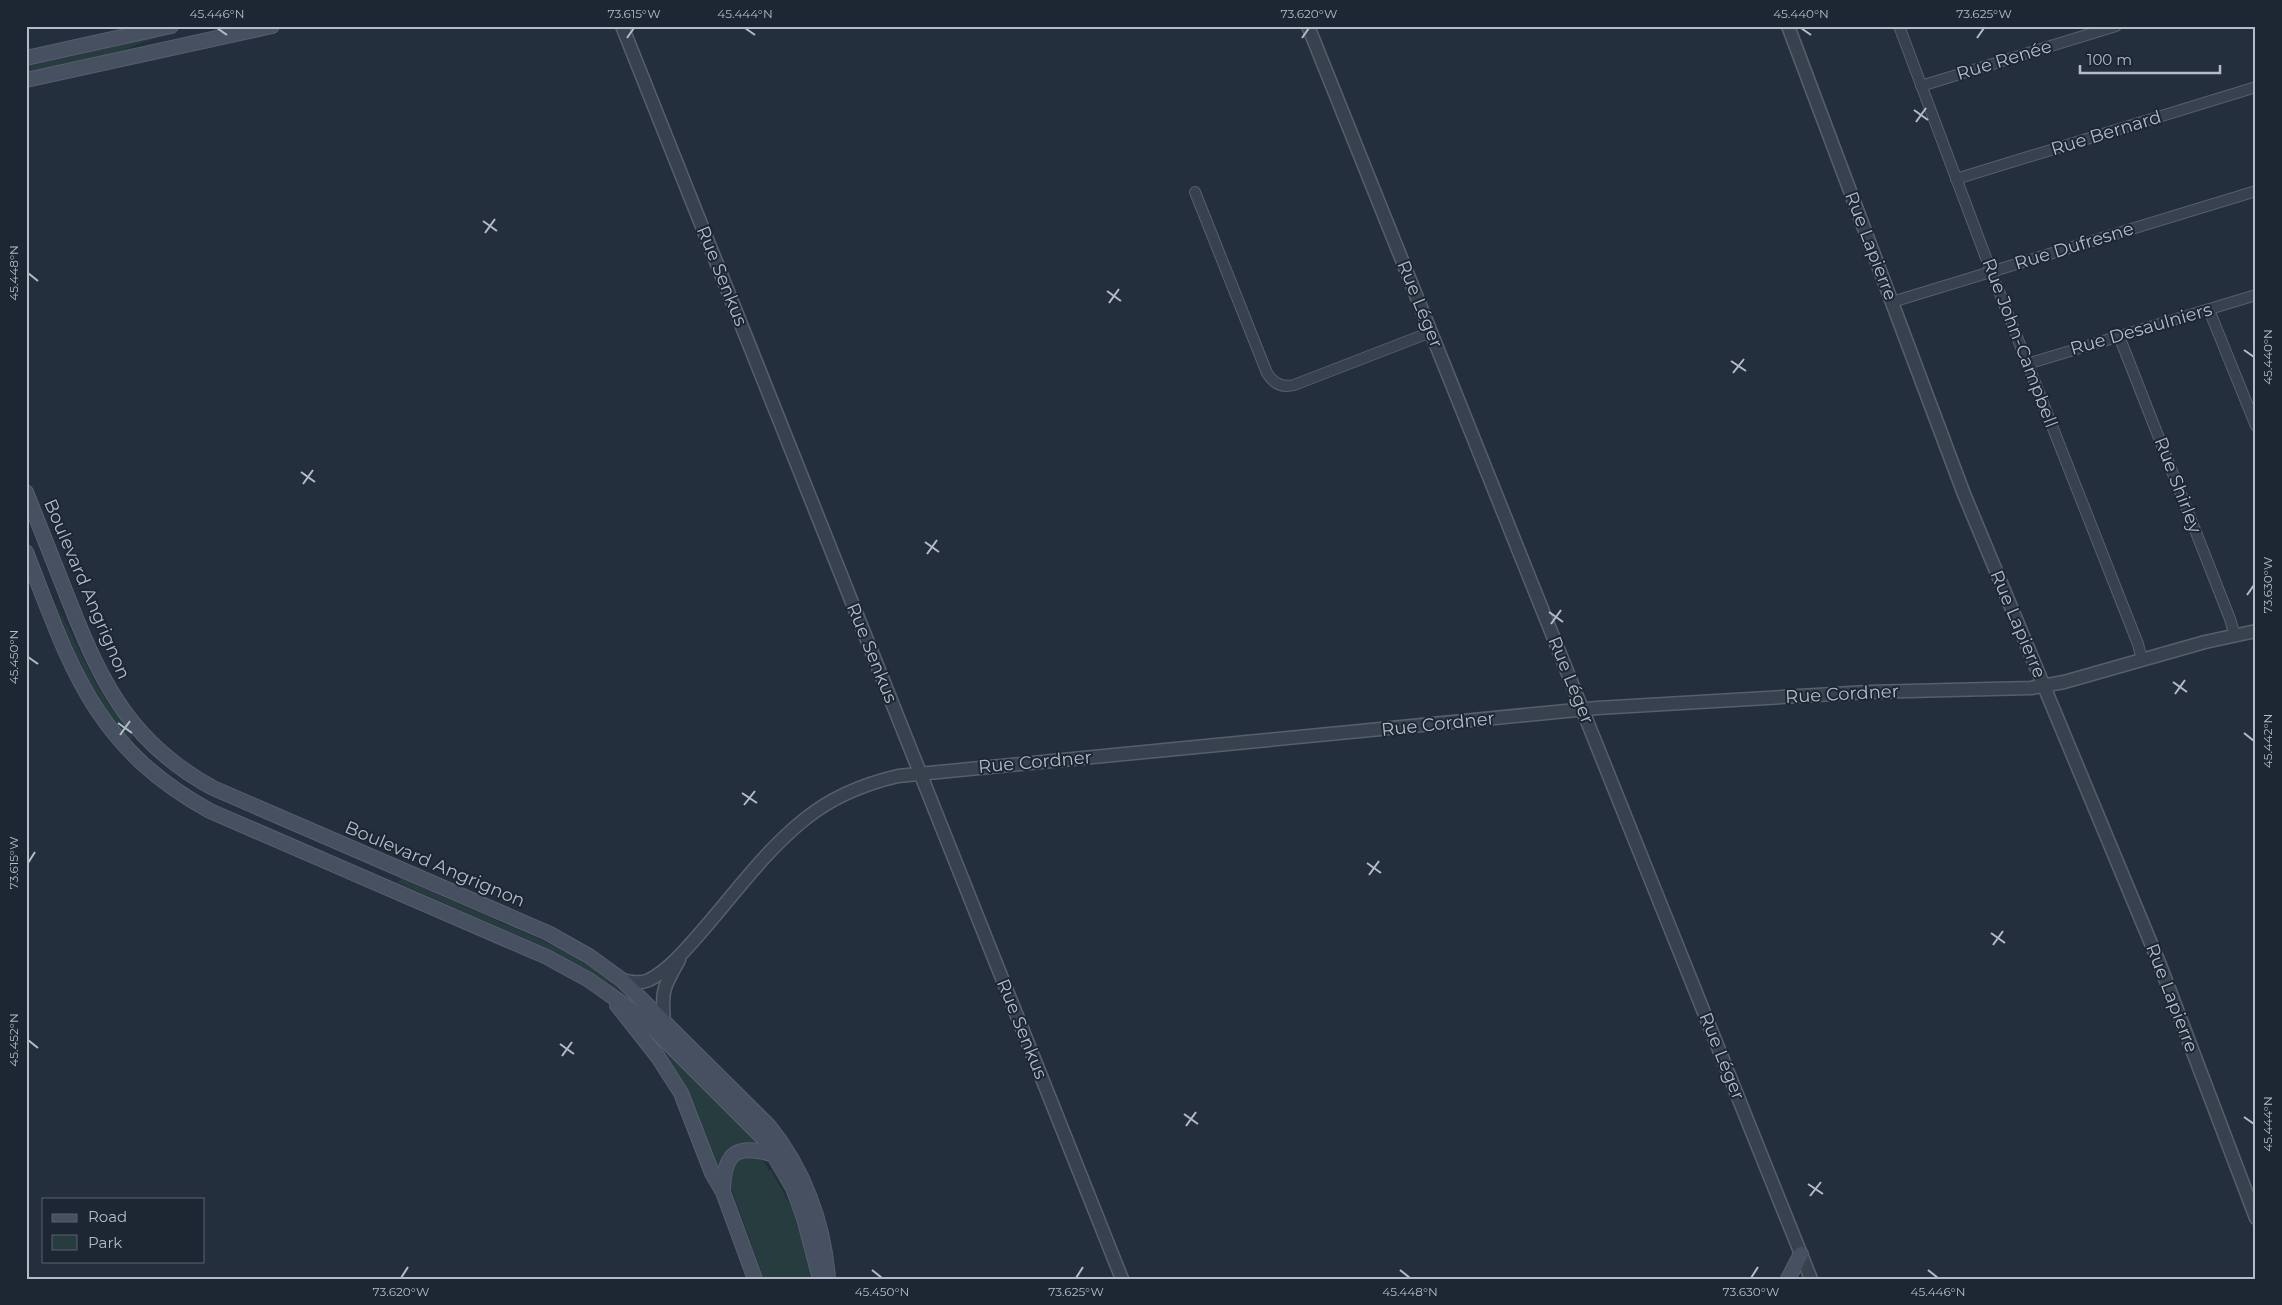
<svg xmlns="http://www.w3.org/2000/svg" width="2282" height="1305" viewBox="0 0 2282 1305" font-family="Montserrat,sans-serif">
  <rect width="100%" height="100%" fill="#242f3e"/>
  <g fill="#263c3f">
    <path d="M161 36 117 52 26 72 28 66Z"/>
    <path d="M55 602 94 680 109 705 133 735 132 739H128C93 698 74 652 55 602Z"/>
    <path d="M400 878 562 949 601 973 641 1008 589 971 554 951 398 883Z"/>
    <path d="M642 1024 760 1141 758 1145 724 1156 719 1171 715 1170 654 1045Z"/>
    <path d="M748 1156C759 1158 765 1160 769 1171L771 1170 798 1219 812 1279H764L729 1182C731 1169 735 1160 748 1156Z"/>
  </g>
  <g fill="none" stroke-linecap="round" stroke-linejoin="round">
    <g stroke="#565f6c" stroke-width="12">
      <g id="minor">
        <path d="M1899 26 1991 271 2138 644 2142 660"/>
        <path d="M1921 86 2116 26"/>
        <path d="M1956 179 2256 87"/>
        <path d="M1195 192 1267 373C1273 383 1282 388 1294 385L1431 332"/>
        <path d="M1892 302 2256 191"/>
        <path d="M2209 310 2256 426"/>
        <path d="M2119 336 2230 619 2235 636"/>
        <path d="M2027 364 2256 295"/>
      </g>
    </g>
    <g stroke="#565f6c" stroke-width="15">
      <g id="tertiary">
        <path d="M622 26 1122 1279"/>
        <path d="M1308 26 1811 1279"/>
        <path d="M1788 26 1964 494 2160 965 2256 1218"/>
        <path d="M622 980C631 982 640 984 649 980 669 970 687 948 702 931 735 893 766 850 805 819 832 797 864 784 898 776L1597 708 1868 692 2031 688 2064 682 2205 642 2256 631"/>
        <path d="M664 1022C661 991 664 986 679 960"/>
      </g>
    </g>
    <g stroke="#565f6c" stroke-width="16">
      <g id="secondary">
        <path d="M26 58 171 26"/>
        <path d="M26 80 272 26"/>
        <path d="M26 492C41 529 55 566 70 603 102 685 132 744 213 788L548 933 589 956 622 980 769 1126C804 1169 824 1224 828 1279"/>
        <path d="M26 552C71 668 94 747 210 811L547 957 589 980 644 1019 765 1140 793 1188 804 1218 820 1279"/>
        <path d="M617 1005 658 1057 681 1093 712 1173 723 1192 755 1279"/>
        <path d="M723 1191C724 1150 738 1144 775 1155"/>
        <path d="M1788 1279 1801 1254"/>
      </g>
    </g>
    <use href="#minor" stroke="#38414e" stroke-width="10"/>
    <use href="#tertiary" stroke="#38414e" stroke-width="12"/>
    <use href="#secondary" stroke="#465061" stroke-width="14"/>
  </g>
  <path fill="none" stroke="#b4bcc9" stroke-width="2" d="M217 28 227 35M745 28 755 35M1801 28 1811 35M627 38 634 28M1302 38 1309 28M1977 38 1984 28M1914 110 1928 120M1916 122 1926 108M483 221 497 231M485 233 495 219M28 273 38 281M1107 291 1121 301M1109 303 1119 289M2244 350 2254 357M1731 361 1746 371M1733 373 1744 359M301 472 315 482M303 484 313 470M925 542 939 552M927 554 937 540M2247 595 2254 585M1549 612 1563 622M1551 624 1561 610M28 657 38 664M2173 682 2187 692M2175 694 2185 680M118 723 132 733M2244 733 2254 741M120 735 130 721M742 793 757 803M744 805 755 791M28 863 35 852M1367 863 1381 873M1369 875 1379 861M1991 933 2005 943M1993 945 2003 931M28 1040 38 1048M560 1044 574 1054M562 1056 572 1042M1184 1114 1198 1124M2244 1117 2254 1124M1186 1126 1196 1112M1808 1184 1823 1194M1810 1196 1821 1182M872 1270 882 1278M1400 1270 1410 1278M1928 1270 1938 1278M401 1278 408 1267M1076 1278 1083 1267M1751 1278 1758 1267"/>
  <g text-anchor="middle" stroke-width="4" stroke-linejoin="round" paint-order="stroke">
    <g font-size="18" fill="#b4bcc9" stroke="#1d2633">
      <text transform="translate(2004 60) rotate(-17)" y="6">Rue Renée</text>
      <text transform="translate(2106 133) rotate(-17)" y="6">Rue Bernard</text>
      <text transform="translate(1871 246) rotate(69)" y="6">Rue Lapierre</text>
      <text transform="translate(2074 246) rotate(-17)" y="6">Rue Dufresne</text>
      <text transform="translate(722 276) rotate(68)" y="6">Rue Senkus</text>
      <text transform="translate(1420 304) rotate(68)" y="6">Rue Léger</text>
      <text transform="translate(2141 329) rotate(-16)" y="6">Rue Desaulniers</text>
      <text transform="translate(2020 343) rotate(69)" y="6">Rue John-Campbell</text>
      <text transform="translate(2178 485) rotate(69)" y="6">Rue Shirley</text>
      <text transform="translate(87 589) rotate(67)" y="6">Boulevard Angrignon</text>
      <text transform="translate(2018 624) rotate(67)" y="6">Rue Lapierre</text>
      <text transform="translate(872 653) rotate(68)" y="6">Rue Senkus</text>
      <text transform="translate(1571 680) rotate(68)" y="6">Rue Léger</text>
      <text transform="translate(1842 694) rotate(-3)" y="6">Rue Cordner</text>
      <text transform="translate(1438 724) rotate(-6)" y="6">Rue Cordner</text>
      <text transform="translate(1035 762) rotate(-5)" y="6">Rue Cordner</text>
      <text transform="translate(435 864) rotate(23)" y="6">Boulevard Angrignon</text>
      <text transform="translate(2172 998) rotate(69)" y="6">Rue Lapierre</text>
      <text transform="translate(1022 1029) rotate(68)" y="6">Rue Senkus</text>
      <text transform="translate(1722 1056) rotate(68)" y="6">Rue Léger</text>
    </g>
  </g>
  <rect width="2282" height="1305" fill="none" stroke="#1d2633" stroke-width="55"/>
  <rect x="42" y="1198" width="162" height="65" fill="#1d2633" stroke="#59626f"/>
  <rect x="52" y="1214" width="25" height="8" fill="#465061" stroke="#59626f"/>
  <text x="88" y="1222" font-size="15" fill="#b4bcc9">Road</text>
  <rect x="52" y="1235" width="25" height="15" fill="#263c3f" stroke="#59626f"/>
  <text x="88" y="1248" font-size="15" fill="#b4bcc9">Park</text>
  <path d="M2080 65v8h140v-8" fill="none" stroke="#b4bcc9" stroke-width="2.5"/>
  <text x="2087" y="65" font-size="15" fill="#b4bcc9" stroke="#1d2633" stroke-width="4" paint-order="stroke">100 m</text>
  <rect x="28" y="28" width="2226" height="1250" fill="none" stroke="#b4bcc9" stroke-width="2"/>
  <g font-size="12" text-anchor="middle" fill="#b4bcc9">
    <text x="217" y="18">45.446°N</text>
    <text x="634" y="18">73.615°W</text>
    <text x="745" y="18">45.444°N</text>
    <text x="1309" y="18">73.620°W</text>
    <text x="1801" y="18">45.440°N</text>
    <text x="1984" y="18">73.625°W</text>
    <text transform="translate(14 273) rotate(-90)" y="4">45.448°N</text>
    <text transform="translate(2268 357) rotate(-90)" y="4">45.440°N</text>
    <text transform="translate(2268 585) rotate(-90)" y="4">73.630°W</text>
    <text transform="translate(14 657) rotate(-90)" y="4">45.450°N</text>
    <text transform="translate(2268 741) rotate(-90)" y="4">45.442°N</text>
    <text transform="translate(14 863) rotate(-90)" y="4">73.615°W</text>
    <text transform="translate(14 1040) rotate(-90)" y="4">45.452°N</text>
    <text transform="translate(2268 1124) rotate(-90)" y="4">45.444°N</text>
    <text x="401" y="1296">73.620°W</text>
    <text x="882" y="1296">45.450°N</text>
    <text x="1076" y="1296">73.625°W</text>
    <text x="1410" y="1296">45.448°N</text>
    <text x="1751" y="1296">73.630°W</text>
    <text x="1938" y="1296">45.446°N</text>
  </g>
</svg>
